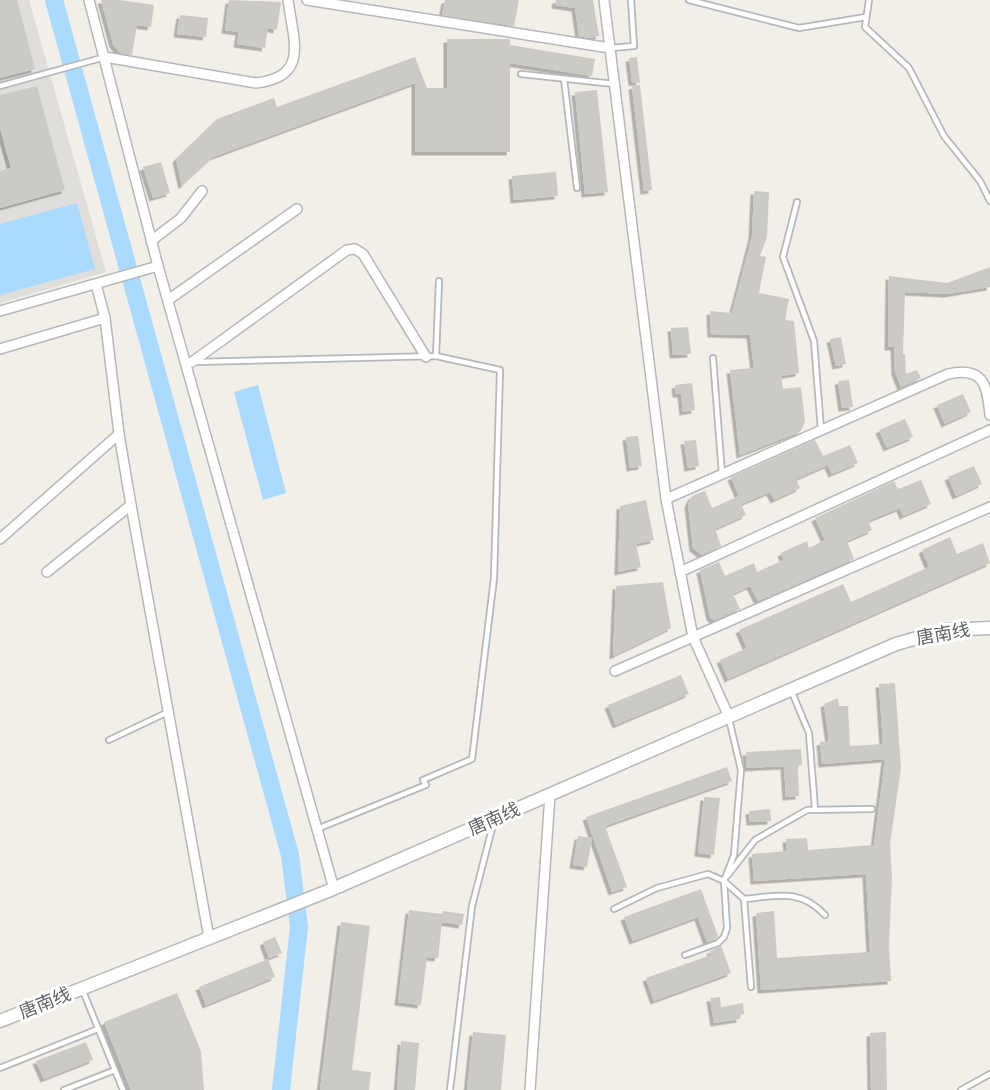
<svg xmlns="http://www.w3.org/2000/svg" width="990" height="1090" viewBox="0 0 990 1090" font-family="'Exo 2','Noto Sans SC',sans-serif">
  <defs>
    <filter id="shadow"><feDropShadow dx="-3.5" dy="3.5" stdDeviation="0" flood-color="#0004"/></filter>
  </defs>
  <rect width="100%" height="100%" fill="#f1efe8"/>
  <path fill="#e0deda" d="M0 0H29L106 272 0 303Z"/>
  <g fill="#aadaff">
    <path d="M77 203 95 269 0 295V224Z"/>
    <path d="M258 385 286 493 263 500 234 392Z"/>
  </g>
  <g fill="none" stroke-linecap="round" stroke-linejoin="round">
    <path stroke="#aadaff" stroke-width="18" d="M54 0 290 855 299 927 281 1090"/>
  </g>
  <g fill="#cccac5" filter="url(#shadow)">
    <path d="M0 0H17L35 69 0 78Z"/>
    <path d="M101 0H119L154 5 151 27 137 25 132 55 120 53 113 44Z"/>
    <path d="M229 0 281 2 277 30 268 28 265 48 237 44 239 32 225 30Z"/>
    <path d="M445 0H519L514 26 442 15Z"/>
    <path d="M556 0H593L599 36 589 38 579 36 575 8 555 5Z"/>
    <path d="M180 15 208 18 206 37 177 34Z"/>
    <path d="M447 39H510V45L595 59 592 76 510 63V152H415V83L213 157 182 186 176 159 217 119 274 98 277 107 415 57 427 88H447Z"/>
    <path d="M637 57 640 83 632 82 629 58Z"/>
    <path d="M640 85 652 190 644 191 632 86Z"/>
    <path d="M37 86 65 190 0 208V171L11 168 0 128V95Z"/>
    <path d="M597 90 608 192 585 194 575 92Z"/>
    <path d="M161 162 170 193 153 198 143 167Z"/>
    <path d="M556 172 558 196 514 200 512 176Z"/>
    <path d="M754 191 769 192 767 237 760 256 766 257 759 293 789 299 785 320 794 321 799 373 781 376 783 389 801 387 805 422 800 432 740 455 730 370 754 368 750 335 711 334 710 311 732 313 752 236Z"/>
    <path d="M990 267V287L948 294 905 292 903 354H905L906 374 917 370 921 378 901 387 895 372 894 347H888L889 276 947 283Z"/>
    <path d="M688 327 691 354 673 355 671 328Z"/>
    <path d="M841 337 846 364 836 366 830 339Z"/>
    <path d="M849 380 853 407 842 408 838 381Z"/>
    <path d="M692 383 695 410 683 412 681 394H676L675 385Z"/>
    <path d="M963 394 971 412 945 424 937 405Z"/>
    <path d="M905 419 913 437 887 448 879 430Z"/>
    <path d="M638 436 642 466 630 468 626 437Z"/>
    <path d="M696 440 699 466 688 468 684 441Z"/>
    <path d="M815 440 823 456 850 445 858 463 832 474 828 465 796 479 800 488 774 500 770 492 741 504 746 515 715 529 721 546 702 555 693 548 688 504 692 496 705 491 712 508 739 496 731 477Z"/>
    <path d="M974 466 982 484 956 496 948 477Z"/>
    <path d="M921 480 931 504 903 516 900 508 868 521 872 530 847 541 854 559 758 601 750 586 733 594 740 609 714 620 710 617 700 570 719 562 725 576 754 563 757 572 784 560 781 553 807 541 809 548 825 540 815 518 894 481 898 489Z"/>
    <path d="M646 500 654 540 636 544 641 567 618 572 620 506Z"/>
    <path d="M950 537 957 554 983 543 990 563 728 679 720 660 747 648 739 630 843 584 851 602 929 567 922 550Z"/>
    <path d="M663 582 671 628 613 656 616 586Z"/>
    <path d="M681 675 689 694 616 725 608 705Z"/>
    <path d="M895 683 901 768 890 844 892 877 889 944 891 981 761 990 756 913 774 911 777 958 870 952 866 874 754 881 752 854 787 851 786 839 807 838 808 850 874 845 885 759 822 764 820 742 829 741 824 704 838 698 839 706H848L850 746 883 744 879 684Z"/>
    <path d="M801 749 802 765H798L799 796 786 797 784 766 747 768 746 752Z"/>
    <path d="M727 767 732 781 605 826 627 887 612 892 586 817Z"/>
    <path d="M704 797 720 798 714 855 698 853Z"/>
    <path d="M770 809 771 821 750 822 749 811Z"/>
    <path d="M578 836 592 838 587 867 573 865Z"/>
    <path d="M701 889 718 936 716 939 707 942 698 917 633 941 624 917Z"/>
    <path d="M409 910 442 914 443 911 464 914 462 925 442 922 438 958 427 957 421 1005 398 1002Z"/>
    <path d="M341 922 370 926 352 1070 371 1072 369 1090H320Z"/>
    <path d="M275 937 282 953 269 958 263 942Z"/>
    <path d="M721 946 731 973 654 1001 646 978 711 955 710 951Z"/>
    <path d="M268 959 275 977 206 1005 199 987Z"/>
    <path d="M177 993 201 1051 204 1090H131L104 1022Z"/>
    <path d="M720 997 721 1007 743 1003 744 1014 739 1015 740 1019 714 1023 710 998Z"/>
    <path d="M473 1032 506 1035 501 1090H467Z"/>
    <path d="M886 1032 887 1090H871L870 1033Z"/>
    <path d="M401 1041 419 1043 415 1090H397Z"/>
    <path d="M86 1042 93 1060 44 1079 36 1061Z"/>
  </g>
  <g fill="none" stroke-linecap="round" stroke-linejoin="round">
    <g stroke="#b5b8bc" stroke-width="8">
      <g id="service">
        <path d="M689 0 799 28 866 17"/>
        <path d="M869 0 865 27 909 68 944 136 980 181 990 201"/>
        <path d="M611 48 634 46 631 0"/>
        <path d="M521 74 614 84"/>
        <path d="M564 79 577 188"/>
        <path d="M0 86 105 57"/>
        <path d="M797 202 783 257 814 341 821 430"/>
        <path d="M436 356 439 281"/>
        <path d="M713 358 722 474"/>
        <path d="M197 362 436 356 500 370 494 578 472 759 423 780 426 785 317 829"/>
        <path d="M791 690 809 733 815 809"/>
        <path d="M109 740 168 712"/>
        <path d="M727 876 755 840 807 810 872 809"/>
        <path d="M744 899 751 987"/>
        <path d="M614 909 657 888 708 874 724 881 744 899C777 896 800 888 825 915"/>
        <path d="M685 955 718 943 724 937 727 928 724 881 734 855 741 770 729 719"/>
        <path d="M83 991 123 1090"/>
        <path d="M0 1068 98 1029"/>
        <path d="M64 1090 115 1070"/>
        <path d="M450 1090 472 906 494 821"/>
        <path d="M961 1090 990 1074"/>
      </g>
    </g>
    <g stroke="#b5b8bc" stroke-width="12">
      <g id="minor">
        <path d="M89 0 158 266 334 889"/>
        <path d="M307 0 610 48"/>
        <path d="M604 0 666 499 693 637 729 717"/>
        <path d="M105 57 256 83C310 77 293 40 288 0"/>
        <path d="M151 241 181 218 202 191"/>
        <path d="M96 284 105 318 119 434 131 505 209 938"/>
        <path d="M168 300 297 209"/>
        <path d="M0 311 158 266"/>
        <path d="M0 349 105 318"/>
        <path d="M192 362 347 250 355 249 363 254 426 357"/>
        <path d="M666 499 948 374C984 366 987 385 990 415"/>
        <path d="M0 539 119 434"/>
        <path d="M47 572 131 505"/>
        <path d="M680 572 990 430"/>
        <path d="M615 671 990 507"/>
        <path d="M530 1090 550 794"/>
      </g>
    </g>
    <g stroke="#b5b8bc" stroke-width="15">
      <path id="tertiary" d="M0 1021 328 891 896 644 945 630 990 628"/>
    </g>
    <use href="#service" stroke="#fff" stroke-width="4.5"/>
    <use href="#minor" stroke="#fff" stroke-width="9"/>
    <use href="#tertiary" stroke="#fff" stroke-width="12"/>
  </g>
  <g text-anchor="middle" stroke-width="6" stroke-linejoin="round" paint-order="stroke">
    <g font-size="18" fill="#5f6368" stroke="#fff">
      <text transform="translate(943 634) rotate(-10)" y="6">唐南线</text>
      <text transform="translate(494 819) rotate(-24)" y="6">唐南线</text>
      <text transform="translate(45 1003) rotate(-22)" y="6">唐南线</text>
    </g>
  </g>
</svg>
